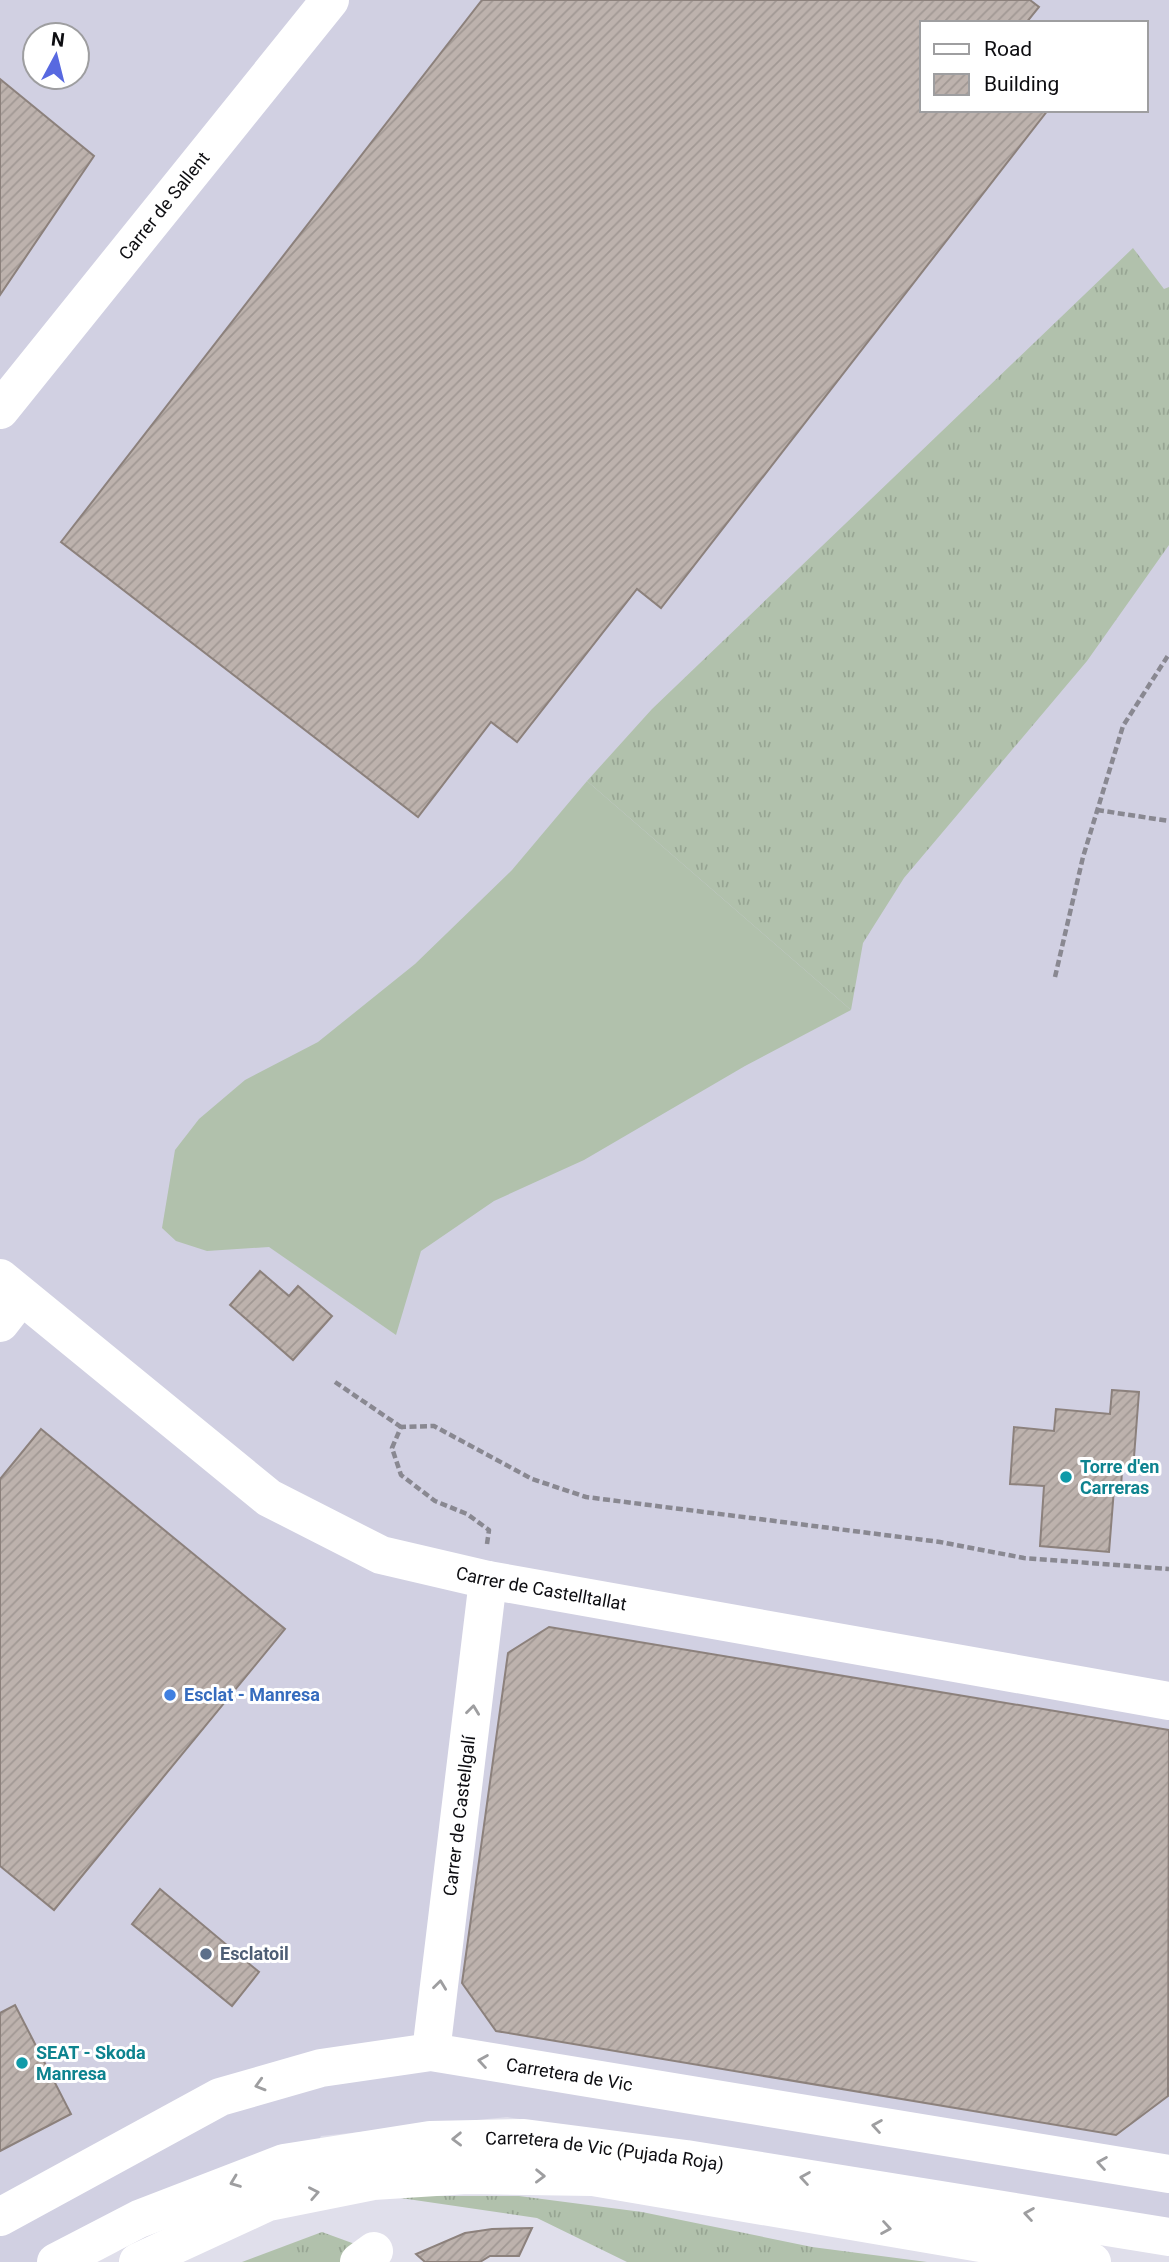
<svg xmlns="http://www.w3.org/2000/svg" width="1169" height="2262" viewBox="0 0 1169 2262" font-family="Roboto,sans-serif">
  <defs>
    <pattern id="grass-tufts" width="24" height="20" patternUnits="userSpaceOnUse" patternTransform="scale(1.75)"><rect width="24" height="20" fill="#b1c1ac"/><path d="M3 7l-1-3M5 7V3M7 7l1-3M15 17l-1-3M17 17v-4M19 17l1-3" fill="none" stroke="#97a593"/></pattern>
    <pattern id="building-hatch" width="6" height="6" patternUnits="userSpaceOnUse" patternTransform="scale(1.75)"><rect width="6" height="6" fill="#bdb2ad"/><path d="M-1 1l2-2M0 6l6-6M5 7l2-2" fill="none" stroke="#a19894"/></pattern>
  </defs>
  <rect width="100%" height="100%" fill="#e0dfeb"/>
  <path fill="#d1d0e2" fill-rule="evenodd" d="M0 0H1169V2219L507 2117 321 2136 296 2182 90 2262H0ZM922 23H1146V110H922ZM35 35H77V77H35Z"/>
  <g fill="url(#grass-tufts)">
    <path d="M1133 248 1164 289 1169 287V545L1087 661 904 878 863 943 851 1010 587 781 652 709Z"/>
    <path d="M387 2196H519L642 2212 812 2247 927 2262H627L537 2218Z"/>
    <path d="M322 2232 374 2251 359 2262H242Z"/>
  </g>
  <path fill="#b1c1ac" d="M587 781 851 1010 745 1066 584 1160 494 1201 421 1251 396 1335 269 1247 207 1251 176 1241 162 1228 175 1150 199 1119 245 1080 318 1042 415 964 512 870Z"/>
  <g fill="url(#building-hatch)" stroke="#8c817c" stroke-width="2">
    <path d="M482 0H1030L1039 7 1026 23H922V110H1048L661 608 637 589 517 742 491 722 418 817 61 542Z"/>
    <path d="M0 79 94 156 0 295Z"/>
    <path d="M260 1271 289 1296 298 1286 332 1316 293 1360 230 1305Z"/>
    <path d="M1112 1390 1139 1392 1133 1470 1122 1469 1121 1489H1114L1109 1552 1040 1546 1044 1486 1010 1484 1014 1427 1054 1431 1056 1409 1110 1414Z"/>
    <path d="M41 1429 285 1629 54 1910 0 1866V1479Z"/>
    <path d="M549 1627 1169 1730 1168 2096 1116 2135 496 2031 462 1983 508 1653Z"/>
    <path d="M160 1889 259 1972 232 2006 132 1924Z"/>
    <path d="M15 2005 71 2114 0 2151V2013Z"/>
    <path d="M532 2228 519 2256H490L480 2262H425L416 2254 465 2233 492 2229Z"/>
  </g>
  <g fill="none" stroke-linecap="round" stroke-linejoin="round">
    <g stroke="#898891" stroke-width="4.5" stroke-dasharray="7 3.5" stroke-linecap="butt">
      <path d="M1097 810 1169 821"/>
      <path d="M1055 977 1083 857 1123 726 1169 654"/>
      <path d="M335 1382 401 1427"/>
      <path d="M487 1544 489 1530 467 1514 435 1501 401 1475 392 1448 401 1427 434 1426 532 1479 586 1497 940 1542 1024 1558 1169 1569"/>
    </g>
    <g stroke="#fff" stroke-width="38">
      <path id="s1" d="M0 410 330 0"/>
      <path id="s2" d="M0 1278 269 1498 381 1555 488 1580 1169 1701"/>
      <path d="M0 1323 21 1296"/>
      <path id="s3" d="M431 2052 488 1580"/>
      <path id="s4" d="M0 2217 220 2097 321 2068 431 2052 1169 2174"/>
      <path d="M359 2262 374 2251"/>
    </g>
    <g stroke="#fff" stroke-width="38">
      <path id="s5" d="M56 2262 139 2219 284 2163 430 2140 524 2138 686 2159 1169 2237"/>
      <path d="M138 2262 268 2202 373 2181 467 2175 593 2177 1092 2262"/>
    </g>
  </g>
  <defs><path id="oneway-chevron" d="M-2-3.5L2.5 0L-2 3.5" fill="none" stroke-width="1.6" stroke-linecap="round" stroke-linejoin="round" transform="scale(1.75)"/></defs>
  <g stroke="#9e9ea0">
    <use href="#oneway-chevron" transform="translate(473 1710) rotate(-83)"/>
    <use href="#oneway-chevron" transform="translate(440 1985) rotate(-83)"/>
    <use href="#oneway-chevron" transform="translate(483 2061) rotate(-171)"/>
    <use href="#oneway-chevron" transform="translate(260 2085) rotate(164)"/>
    <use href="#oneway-chevron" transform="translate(877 2126) rotate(-171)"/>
    <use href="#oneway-chevron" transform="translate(457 2139) rotate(179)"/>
    <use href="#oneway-chevron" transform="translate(1102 2163) rotate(-171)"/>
    <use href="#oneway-chevron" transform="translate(540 2176) rotate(1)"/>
    <use href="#oneway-chevron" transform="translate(805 2178) rotate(-171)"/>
    <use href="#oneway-chevron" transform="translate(235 2182) rotate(159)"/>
    <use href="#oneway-chevron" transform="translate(314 2193) rotate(-11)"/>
    <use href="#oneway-chevron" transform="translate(1029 2214) rotate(-171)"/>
    <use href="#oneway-chevron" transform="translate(886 2228) rotate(9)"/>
  </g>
  <g fill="#0f9aa8" stroke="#fff" stroke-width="2.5">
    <circle cx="1066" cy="1477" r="7"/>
    <circle cx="22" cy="2063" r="7"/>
  </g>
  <circle fill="#3f7fe0" stroke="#fff" stroke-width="2.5" cx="170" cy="1695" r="7"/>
  <circle fill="#5c6f8a" stroke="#fff" stroke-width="2.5" cx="206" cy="1954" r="7"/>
  <g text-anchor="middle" stroke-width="6" stroke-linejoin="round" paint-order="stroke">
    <g font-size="18" fill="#0d0d11" stroke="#fff">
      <text dy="6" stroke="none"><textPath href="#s1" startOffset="262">Carrer de Sallent</textPath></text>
      <text dy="6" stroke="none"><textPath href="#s2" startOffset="637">Carrer de Castelltallat</textPath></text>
      <text dy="6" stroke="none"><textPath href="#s3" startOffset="238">Carrer de Castellgalí</textPath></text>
      <text dy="6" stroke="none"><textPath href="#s4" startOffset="607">Carretera de Vic</textPath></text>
      <text dy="6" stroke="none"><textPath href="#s5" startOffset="572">Carretera de Vic (Pujada Roja)</textPath></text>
    </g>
    <g font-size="18" font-weight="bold" fill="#0d838f" stroke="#fff" text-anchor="start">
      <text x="1080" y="1473">Torre d'en<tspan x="1080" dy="21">Carreras</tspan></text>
      <text x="36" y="2059">SEAT - Skoda<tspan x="36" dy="21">Manresa</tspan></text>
    </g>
    <g font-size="18" font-weight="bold" fill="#366cbe" stroke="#fff" text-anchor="start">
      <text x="184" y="1701">Esclat - Manresa</text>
    </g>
    <g font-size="18" font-weight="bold" fill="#4e5e75" stroke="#fff" text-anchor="start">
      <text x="220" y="1960">Esclatoil</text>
    </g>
  </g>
  <rect x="920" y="21" width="228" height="91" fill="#ffffff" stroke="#9e9ea0" stroke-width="2"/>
  <rect x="934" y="44" width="35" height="10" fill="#ffffff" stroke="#9e9ea0" stroke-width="2"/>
  <text x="984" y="56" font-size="21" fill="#0d0d11">Road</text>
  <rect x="934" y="74" width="35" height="21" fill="url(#building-hatch)" stroke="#9e9ea0" stroke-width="2"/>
  <text x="984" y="91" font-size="21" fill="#0d0d11">Building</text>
  <g transform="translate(56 56) rotate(7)"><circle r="33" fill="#ffffff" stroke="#9e9ea0" stroke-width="2"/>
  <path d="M0-5L12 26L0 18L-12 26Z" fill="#5869e0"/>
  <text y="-10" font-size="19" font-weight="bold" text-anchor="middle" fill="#0d0d11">N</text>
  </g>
</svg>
